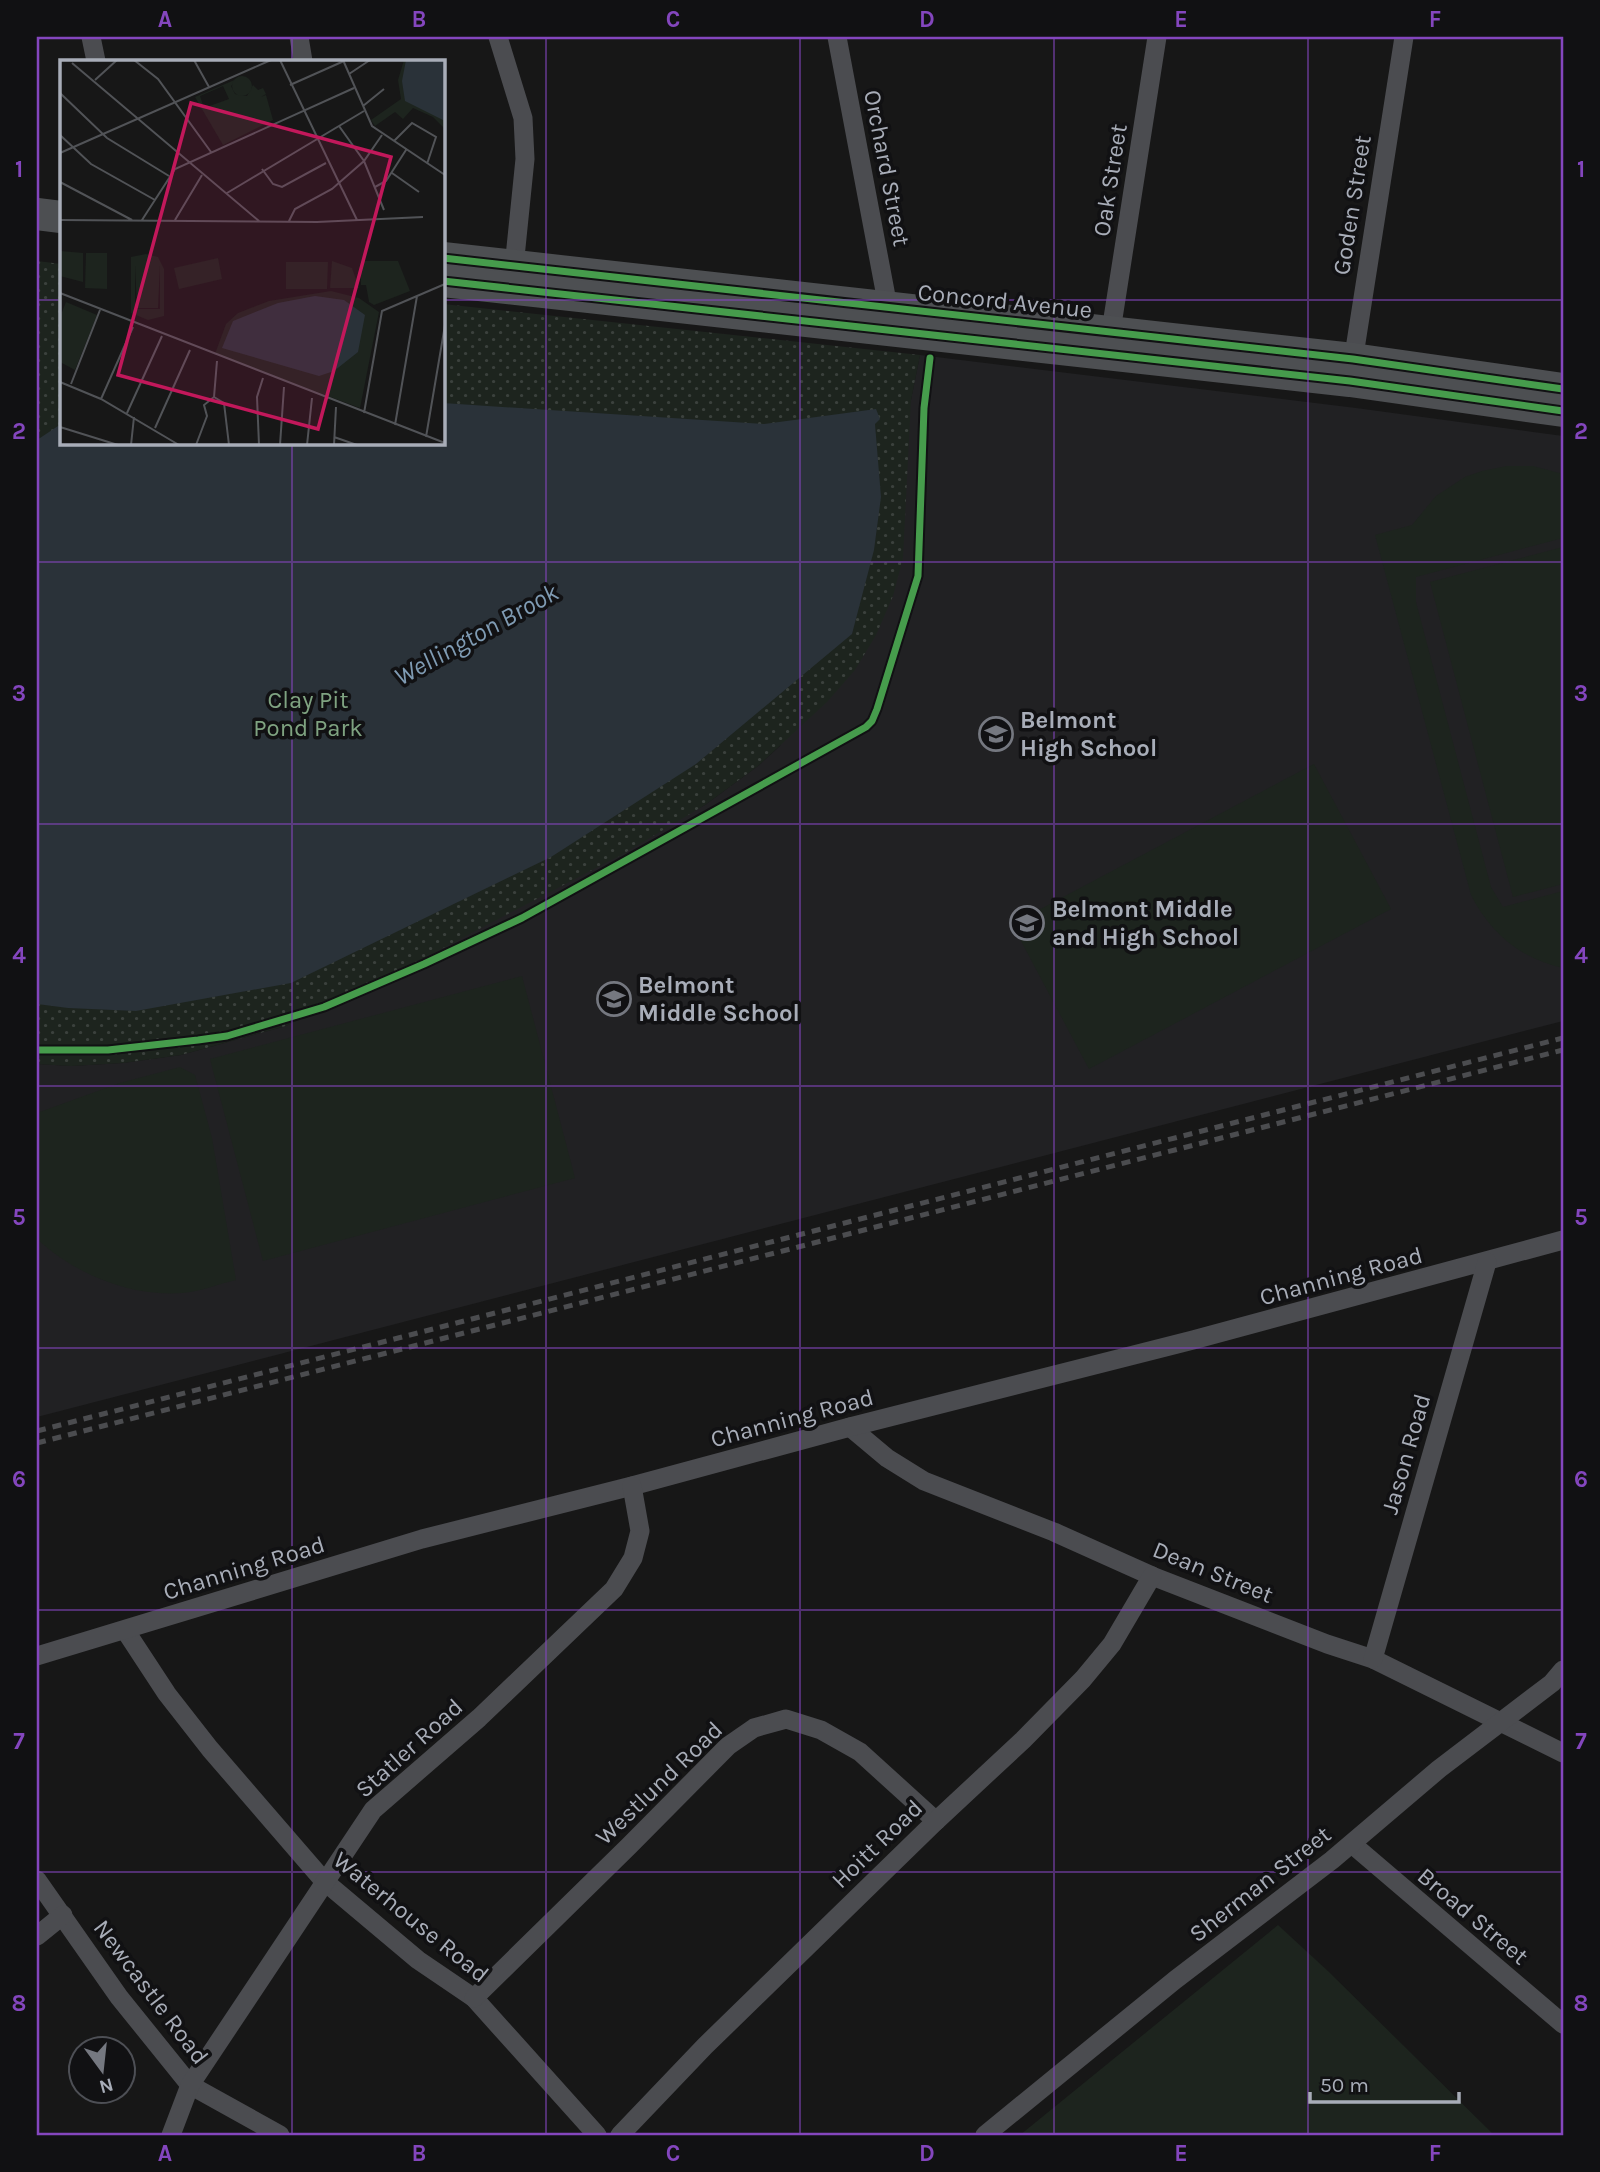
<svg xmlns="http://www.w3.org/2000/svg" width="1600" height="2172" viewBox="0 0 1600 2172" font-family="Karla,sans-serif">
  <defs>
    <pattern id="park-dots" width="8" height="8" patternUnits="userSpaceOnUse" patternTransform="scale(1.75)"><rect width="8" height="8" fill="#1d241e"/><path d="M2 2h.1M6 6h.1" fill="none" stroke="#3b413d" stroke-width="1.8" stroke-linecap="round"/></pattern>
  </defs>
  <rect width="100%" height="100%" fill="#171717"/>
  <path fill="#212123" d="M920 355 1356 408 1563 436V1021L37 1417V1064L71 1066 123 1063 181 1055 286 1026 705 805 758 766 780 746 911 400Z"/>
  <g fill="#1d241e">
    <path d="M1507 466H1533L1563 474V538L1416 577V602L1491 887 1503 907 1563 891V968C1521 959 1490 933 1471 895L1375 535 1412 525 1436 496 1465 477 1482 471Z"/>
    <path d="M1563 547V884L1513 897 1430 582Z"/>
    <path d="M1314 764 1391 909 1089 1069 1012 924Z"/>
    <path d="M522 976 575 1178 263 1261 210 1059Z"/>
    <path d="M180 1067 195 1075 212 1138 236 1280C218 1284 200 1292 182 1293 130 1297 75 1274 37 1239V1113L120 1083Z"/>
    <path d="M1278 1925 1329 1972 1494 2135H1020Z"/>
  </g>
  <path fill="url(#park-dots)" d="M37 261 61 264V443H443V304L920 355 911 400 903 558 893 596 876 635 855 670 827 702 758 766 705 805 623 854 359 992 286 1026 181 1055 123 1063 71 1066 37 1064Z"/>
  <path fill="#2a3239" d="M443 403 764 424 876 409 880 419 875 424 881 497 874 550 852 634 696 764 551 857 291 983 136 1011 68 1008 37 1004V440L61 424V443H443Z"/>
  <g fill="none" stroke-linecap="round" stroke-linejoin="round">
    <g stroke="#4b4c50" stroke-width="19">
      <path d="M91 37 96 61"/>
      <path d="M299 37 303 61"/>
      <path d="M498 37 523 118 525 159 514 267"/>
      <path d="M837 37 888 307"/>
      <path d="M1111 331 1157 37"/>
      <path d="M1352 368 1404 37"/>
      <path d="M850 1427 887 1458 924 1481 1054 1532 1152 1576 1327 1644 1373 1659 1563 1753"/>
      <path d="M125 1630 167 1694 210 1749 324 1881 418 1960 474 1998 597 2135"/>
      <path d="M37 1656 422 1539 632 1486 850 1427 1193 1340 1563 1240"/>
      <path d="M1373 1659 1487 1262"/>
      <path d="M1352 1844 1563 2024"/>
      <path d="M37 1880 119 1997 190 2085 280 2135"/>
      <path d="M37 1936 63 1915"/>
      <path d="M474 1998 629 1846 728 1746 754 1728 786 1719 821 1730 860 1752 936 1821"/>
      <path d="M171 2135 190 2085 373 1810 479 1718 614 1589 633 1558 640 1531 632 1486"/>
      <path d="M620 2135 705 2046 936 1821 1023 1740 1083 1679 1112 1644 1152 1576"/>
      <path d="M985 2135 1175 1980 1332 1860 1439 1769 1552 1683 1563 1670"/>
    </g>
    <g stroke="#4d4f52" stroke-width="32">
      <path d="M37 214 61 217"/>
      <path d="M443 258 1353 359 1563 389"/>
      <path d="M443 281 1350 381 1563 411"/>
    </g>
    <g stroke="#4b4c4f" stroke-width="5" stroke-dasharray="9 7" stroke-linecap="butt">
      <path d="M37 1431 1563 1038"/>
      <path d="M37 1443 1563 1050"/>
    </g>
    <g stroke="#111113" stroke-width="11">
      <g id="cycleway">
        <path d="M443 258 1353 359 1563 389"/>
        <path d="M443 281 1350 381 1563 411"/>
        <path d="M37 1050H108L198 1040 227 1036 324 1007 424 964 522 918 866 727 872 721 877 709 918 576 924 408 930 358"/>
      </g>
    </g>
    <use href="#cycleway" stroke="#469c4c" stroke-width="7"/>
  </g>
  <path fill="none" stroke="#8446be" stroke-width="2" stroke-opacity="0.55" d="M292 37V61M546 37V2135M800 37V2135M1054 37V2135M1308 37V2135M37 300H61M443 300H1563M292 443V2135M37 562H1563M37 824H1563M37 1086H1563M37 1348H1563M37 1610H1563M37 1872H1563"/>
  <defs>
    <g id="school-ring" transform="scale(1.75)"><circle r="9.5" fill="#111113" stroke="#757880" stroke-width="1.5"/><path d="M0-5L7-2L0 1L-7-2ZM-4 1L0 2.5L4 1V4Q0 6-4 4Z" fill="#757880"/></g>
  </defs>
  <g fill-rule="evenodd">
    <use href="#school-ring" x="996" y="734"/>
    <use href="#school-ring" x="1027" y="923"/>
    <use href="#school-ring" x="614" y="999"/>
  </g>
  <g text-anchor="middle" stroke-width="7" stroke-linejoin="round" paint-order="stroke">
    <g font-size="24" fill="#a8adb8" stroke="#111113">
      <text transform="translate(887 168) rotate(79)" y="8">Orchard Street</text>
      <text transform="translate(1110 180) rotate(-81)" y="8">Oak Street</text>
      <text transform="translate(1352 205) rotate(-81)" y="8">Goden Street</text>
      <text transform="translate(1005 301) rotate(6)" y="8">Concord Avenue</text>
      <text transform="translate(1341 1276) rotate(-15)" y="8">Channing Road</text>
      <text transform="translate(792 1418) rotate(-15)" y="8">Channing Road</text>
      <text transform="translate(1406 1454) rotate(-74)" y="8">Jason Road</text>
      <text transform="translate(244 1568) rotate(-17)" y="8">Channing Road</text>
      <text transform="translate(1213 1572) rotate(22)" y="8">Dean Street</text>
      <text transform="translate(409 1748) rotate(-42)" y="8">Statler Road</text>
      <text transform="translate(659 1783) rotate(-44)" y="8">Westlund Road</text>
      <text transform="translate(877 1844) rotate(-44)" y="8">Hoitt Road</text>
      <text transform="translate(1260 1884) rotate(-38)" y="8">Sherman Street</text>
      <text transform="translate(1473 1916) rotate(40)" y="8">Broad Street</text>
      <text transform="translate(411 1917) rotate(39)" y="8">Waterhouse Road</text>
      <text transform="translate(151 1992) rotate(53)" y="8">Newcastle Road</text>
    </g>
    <g font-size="24" fill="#7fa381" stroke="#111113">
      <text x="308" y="708">Clay Pit<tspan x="308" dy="28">Pond Park</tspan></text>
    </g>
    <g font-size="24" font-weight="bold" fill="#a8adb8" stroke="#111113" text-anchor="start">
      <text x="1020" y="728">Belmont<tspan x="1020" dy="28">High School</tspan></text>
      <text x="1052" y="917">Belmont Middle<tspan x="1052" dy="28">and High School</tspan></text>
      <text x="638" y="993">Belmont<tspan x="638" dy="28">Middle School</tspan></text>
    </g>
    <g font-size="26" font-style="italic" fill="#7f9bb3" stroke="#111113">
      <text transform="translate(476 634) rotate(-29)" y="9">Wellington Brook</text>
    </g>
  </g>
  <g transform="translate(60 60)">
    <rect width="385" height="385" fill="#171717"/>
    <path d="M179 18 171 26 175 34 187 36 193 25 198 30 203 28 206 34 201 37 206 35 213 60 163 85 135 37ZM163 26 169 39 144 48 140 36ZM0 191 23 193V222L0 216ZM26 193H47V229L25 228ZM86 194 98 197 104 209V256L88 260 71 253V197ZM75 205 77 248H98L100 205V249H75ZM158 198 162 219 119 229 114 208ZM272 201 292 208 299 228H270ZM301 201H338L350 231 314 245 309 242 306 225H301ZM226 202H268L267 229H226Z" fill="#1d241e" fill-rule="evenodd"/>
    <path d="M344 0H385V69L373 57 353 48 343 59 335 52 315 66 311 60 341 39 338 20ZM172 26a10 10 0 1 1 20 0a10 10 0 1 1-20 0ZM271 231 299 238 319 252 300 348 155 294 166 264 178 253 209 241ZM6 242 37 255 15 310 0 302V257Z" fill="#1d241e"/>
    <path d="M385 0V61L345 41 342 21 346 0ZM255 236 284 240 305 255 298 292 274 311 259 316 162 288 173 261 218 243Z" fill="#2a3239"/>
    <path fill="none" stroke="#515357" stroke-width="2" d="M74 0 98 19 151 92M134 0 149 27M220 0 297 160M283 0 312 66 385 115M12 3 199 161M289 14 310 0M35 20 57 0M230 25 284 1M0 33 47 78 109 116M303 46 324 29M279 66 304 101 324 150M0 75 31 104 95 140M334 81 352 63 376 77 367 104M0 93 211 0M202 109 213 124 222 127 266 103M332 113 359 132M0 122 72 160M315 127 326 121 346 90M167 133 304 51M0 160 257 162 363 157M82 160 115 109 294 28M115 160 142 115M229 161 235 149 272 129 304 101 322 75M0 233 385 383M0 322 41 339 119 385M11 324 40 250M154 337 164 343 169 385M154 337 157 301M41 339 73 267M67 353 102 276M304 353 322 251 385 224M335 365 357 236M0 367 58 385M95 368 130 290M274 377 297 385M366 377 385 265M71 385 74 357M136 385 147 356 144 345 154 337M199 385 197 337 203 318M220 385 224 327M247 385 252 338M274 385 276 347"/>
    <path fill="#c2185b" fill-opacity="0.15" stroke="#c2185b" stroke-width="3.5" d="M131 43 331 97 258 369 58 315Z"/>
    <rect width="385" height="385" fill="none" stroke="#a8adb8" stroke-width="3.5"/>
  </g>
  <rect width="1600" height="2172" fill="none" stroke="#111113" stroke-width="77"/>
  <g transform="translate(102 2070) rotate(165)"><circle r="33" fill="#111113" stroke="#4d4f55" stroke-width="2"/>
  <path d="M0-5L12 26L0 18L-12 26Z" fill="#757880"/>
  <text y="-10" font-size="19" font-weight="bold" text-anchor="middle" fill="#a8adb8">N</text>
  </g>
  <path d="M1310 2092v10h149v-10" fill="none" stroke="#a8adb8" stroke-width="3.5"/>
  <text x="1320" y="2092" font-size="21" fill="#a8adb8" stroke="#111113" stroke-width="5" paint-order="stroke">50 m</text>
  <rect x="38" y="38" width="1524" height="2096" fill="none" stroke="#8446be" stroke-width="2.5"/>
  <g font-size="23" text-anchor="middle" font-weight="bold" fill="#8446be">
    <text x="165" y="27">A</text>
    <text x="419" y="27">B</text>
    <text x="673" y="27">C</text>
    <text x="927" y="27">D</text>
    <text x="1181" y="27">E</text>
    <text x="1435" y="27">F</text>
    <text x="19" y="177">1</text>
    <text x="1581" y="177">1</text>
    <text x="19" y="439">2</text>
    <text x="1581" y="439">2</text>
    <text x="19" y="701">3</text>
    <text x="1581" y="701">3</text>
    <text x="19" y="963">4</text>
    <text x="1581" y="963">4</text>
    <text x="19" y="1225">5</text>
    <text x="1581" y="1225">5</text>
    <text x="19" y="1487">6</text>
    <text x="1581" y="1487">6</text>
    <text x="19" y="1749">7</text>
    <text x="1581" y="1749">7</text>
    <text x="19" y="2011">8</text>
    <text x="1581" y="2011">8</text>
    <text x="165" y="2161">A</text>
    <text x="419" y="2161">B</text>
    <text x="673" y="2161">C</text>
    <text x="927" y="2161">D</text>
    <text x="1181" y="2161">E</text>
    <text x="1435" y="2161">F</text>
  </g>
</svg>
